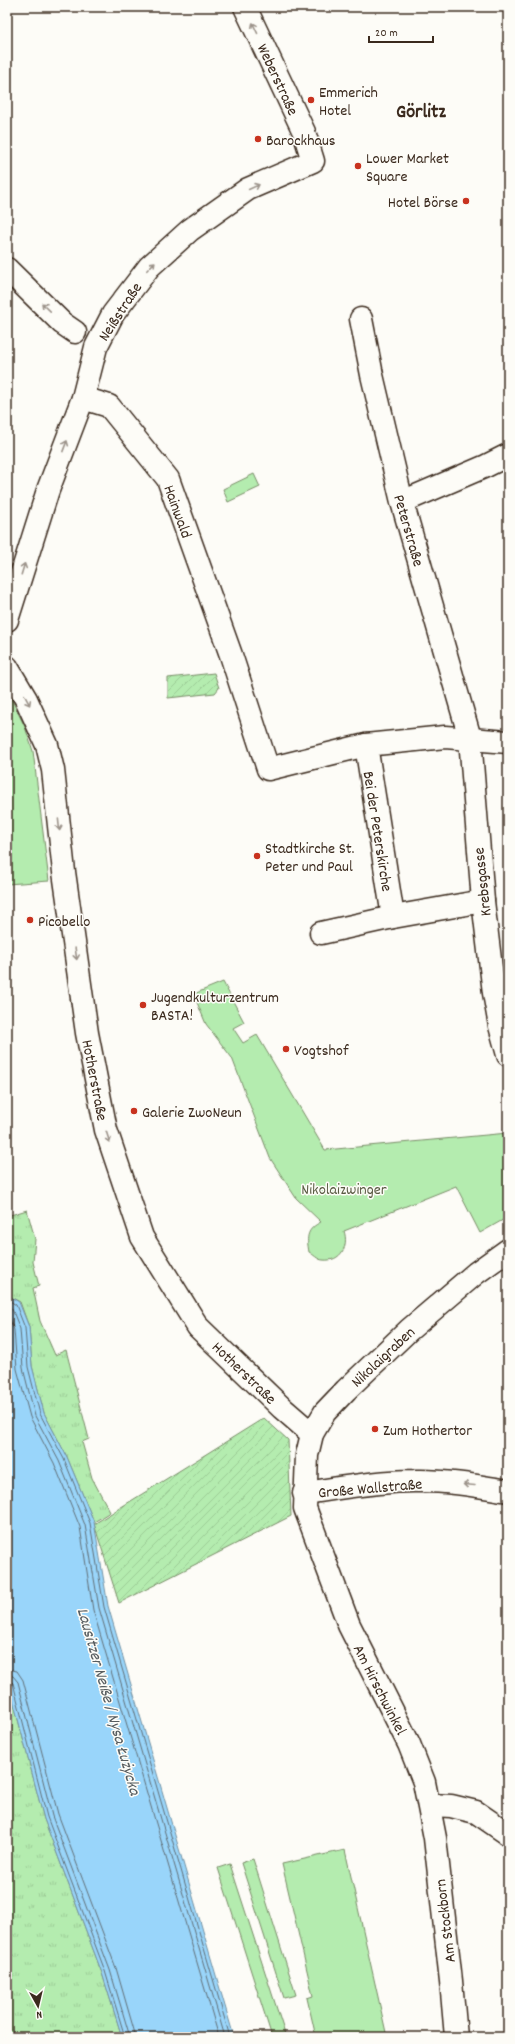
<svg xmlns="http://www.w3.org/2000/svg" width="515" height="2044" viewBox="0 0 515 2044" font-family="Dekko,sans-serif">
  <defs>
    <pattern id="grass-tufts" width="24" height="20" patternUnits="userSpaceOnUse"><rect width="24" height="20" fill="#b4ecaf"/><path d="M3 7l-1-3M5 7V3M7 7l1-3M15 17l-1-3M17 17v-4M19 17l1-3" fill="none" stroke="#9ccb96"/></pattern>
    <pattern id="garden-furrows" width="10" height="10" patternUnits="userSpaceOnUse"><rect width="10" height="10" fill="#b4ecaf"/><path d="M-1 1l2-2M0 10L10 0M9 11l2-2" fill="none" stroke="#9ccb96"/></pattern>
  </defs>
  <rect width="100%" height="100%" fill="#fdfcf7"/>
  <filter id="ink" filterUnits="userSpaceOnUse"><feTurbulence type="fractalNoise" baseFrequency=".025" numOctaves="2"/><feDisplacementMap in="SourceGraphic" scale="8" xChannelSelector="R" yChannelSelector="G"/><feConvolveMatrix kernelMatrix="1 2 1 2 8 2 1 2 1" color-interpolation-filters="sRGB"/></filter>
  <g filter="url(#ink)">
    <g fill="url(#grass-tufts)" stroke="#788b66">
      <path d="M27 1210 35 1239 33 1262 39 1286 33 1288 40 1321 55 1355 66 1350 89 1439 82 1442 92 1478 110 1512 94 1522 67 1457 44 1413 32 1366 29 1327 20 1302 9 1296 7 1290V1216Z"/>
      <path d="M7 1677 44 1819 102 1973 122 2037H7Z"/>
    </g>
    <g fill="#b4ecaf" stroke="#788b66">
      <path d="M254 474 260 487 228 502 223 489Z"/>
      <path d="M7 690 25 727 33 751 49 881 7 884Z"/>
      <path d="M223 982 244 1022 233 1028 243 1043 257 1035 325 1150 508 1133V1217L480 1233 456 1186 344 1231C349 1246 341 1262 323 1260 318 1260 313 1254 309 1252 306 1236 307 1229 321 1222L296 1198 270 1158 232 1058 206 1024 196 1000 189 996Z"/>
      <path d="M345 1850 387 2037H316L307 1998 313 1996 282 1864Z"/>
      <path d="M253 1859 296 1995 284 1998 241 1863Z"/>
      <path d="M230 1864 286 2037H272L218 1868Z"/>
    </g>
    <g fill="url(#garden-furrows)" stroke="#788b66">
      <path d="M214 673 219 688 215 693 168 698V678Z"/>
      <path d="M264 1418 288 1440 291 1516 119 1603 94 1524Z"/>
    </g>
    <path fill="#99d5fa" stroke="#7391a2" d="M7 1290 9 1296 19 1302 29 1327 32 1366 44 1413 67 1457 94 1522 108 1606 234 2037H122L102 1973 44 1819 7 1677Z"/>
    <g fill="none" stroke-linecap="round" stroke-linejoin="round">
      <g stroke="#616e76" stroke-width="1">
        <path d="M7 1299 16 1305 25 1328 28 1367 40 1414 64 1459 90 1523 104 1607 230 2037"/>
        <path d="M7 1305 12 1309 20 1329 23 1368 35 1416 59 1461 85 1525 99 1608 225 2037"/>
        <path d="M7 1312 14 1330 17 1369 30 1417 54 1463 80 1527 93 1610 219 2037"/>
        <path d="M7 1669 17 1671 23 1680 58 1814 116 1968 136 2037"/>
        <path d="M7 1675 13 1676 18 1682 52 1816 110 1970 130 2037"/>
        <path d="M7 1680 13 1683 47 1817 105 1971 125 2037"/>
      </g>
      <g stroke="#3b2a1e" stroke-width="25">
        <g id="street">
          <path d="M7 269 62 323 75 332"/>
          <path d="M361 319 372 375 402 502 470 738 483 901 494 993 500 1026 508 1055"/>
          <path d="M83 398 109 406 168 479 231 655 268 769 366 745 445 737 508 742"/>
          <path d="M402 502 486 466 508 455"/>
          <path d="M7 620 48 490 83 398 96 347 113 314 149 267 190 230 248 189 313 161 304 132 245 7"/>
          <path d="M7 667 26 699 47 745 53 770 64 872 87 1033 106 1130 142 1237 198 1327 282 1408 312 1434"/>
          <path d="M366 745 393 917"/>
          <path d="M321 933 393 917 483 901"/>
          <path d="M304 1493C341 1488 377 1481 414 1481 445 1480 478 1486 508 1491"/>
          <path d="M430 1805 451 1806 476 1812 508 1834"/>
        </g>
      </g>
      <g stroke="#3b2a1e" stroke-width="25">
        <path id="secondary" d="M456 2037 451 1981 435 1838 424 1782 409 1744 349 1625 305 1508 307 1455 312 1434 325 1412 346 1390 409 1330 476 1273 508 1250"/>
      </g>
      <use href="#street" stroke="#fdfcf7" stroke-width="22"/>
      <use href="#secondary" stroke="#fdfcf7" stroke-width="22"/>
    </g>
    <defs><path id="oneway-shaft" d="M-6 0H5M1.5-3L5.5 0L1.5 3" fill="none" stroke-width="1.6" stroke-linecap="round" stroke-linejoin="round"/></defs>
    <g stroke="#9c938a">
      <use href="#oneway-shaft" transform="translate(255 28) rotate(-115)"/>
      <use href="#oneway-shaft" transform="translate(254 187) rotate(-25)"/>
      <use href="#oneway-shaft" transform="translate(151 266) rotate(-46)"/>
      <use href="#oneway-shaft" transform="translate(46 307) rotate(-136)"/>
      <use href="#oneway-shaft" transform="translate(65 446) rotate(-69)"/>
      <use href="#oneway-shaft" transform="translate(23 569) rotate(-73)"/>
      <use href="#oneway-shaft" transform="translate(27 700) rotate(62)"/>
      <use href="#oneway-shaft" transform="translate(59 825) rotate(84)"/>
      <use href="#oneway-shaft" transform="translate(76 954) rotate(82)"/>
      <use href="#oneway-shaft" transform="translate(108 1137) rotate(72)"/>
      <use href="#oneway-shaft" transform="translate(469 1485) rotate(-175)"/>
    </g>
  </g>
  <g fill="#c8321e" stroke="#fdfcf7" stroke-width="1.5">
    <circle cx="311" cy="100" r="4"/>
    <circle cx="258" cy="139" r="4"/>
    <circle cx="358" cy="166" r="4"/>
    <circle cx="466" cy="201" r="4"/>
    <circle cx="257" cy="856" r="4"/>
    <circle cx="30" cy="920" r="4"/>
    <circle cx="143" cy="1005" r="4"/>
    <circle cx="286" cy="1049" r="4"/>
    <circle cx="134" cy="1111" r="4"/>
    <circle cx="375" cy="1429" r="4"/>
  </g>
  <g text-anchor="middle" stroke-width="3" stroke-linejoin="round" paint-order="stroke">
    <g font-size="16" fill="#3b2a1e" stroke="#fdfcf7">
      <text transform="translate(279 79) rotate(65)" y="6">Weberstraße</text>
      <text transform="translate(119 311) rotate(-57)" y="6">Neißstraße</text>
      <text transform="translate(179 511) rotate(70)" y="6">Hainwald</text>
      <text transform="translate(410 530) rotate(74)" y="6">Peterstraße</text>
      <text transform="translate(379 831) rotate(81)" y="6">Bei der Peterskirche</text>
      <text transform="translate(481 882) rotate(-96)" y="6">Krebsgasse</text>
      <text transform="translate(96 1080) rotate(79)" y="6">Hotherstraße</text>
      <text transform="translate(382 1356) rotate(-43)" y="6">Nikolaigraben</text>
      <text transform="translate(245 1372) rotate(44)" y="6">Hotherstraße</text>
      <text transform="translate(370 1487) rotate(-5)" y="6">Große Wallstraße</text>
      <text transform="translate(381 1689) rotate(63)" y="6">Am Hirschwinkel</text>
      <text transform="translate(444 1921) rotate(-97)" y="6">Am Stockborn</text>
    </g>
    <g font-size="16" fill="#3b2a1e" stroke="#fdfcf7" text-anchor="start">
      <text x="319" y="97">Emmerich<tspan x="319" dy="18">Hotel</tspan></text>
      <text x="266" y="145">Barockhaus</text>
      <text x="366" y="163">Lower Market<tspan x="366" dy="18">Square</tspan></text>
      <text x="458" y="207" text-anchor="end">Hotel Börse</text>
      <text x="265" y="853">Stadtkirche St.<tspan x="265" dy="18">Peter und Paul</tspan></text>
      <text x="38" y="926">Picobello</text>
      <text x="151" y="1002">Jugendkulturzentrum<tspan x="151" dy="18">BASTA!</tspan></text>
      <text x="294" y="1055">Vogtshof</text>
      <text x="142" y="1117">Galerie ZwoNeun</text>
      <text x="383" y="1435">Zum Hothertor</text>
    </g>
    <g font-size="16" fill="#595a42" stroke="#fdfcf7">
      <text x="344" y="1194">Nikolaizwinger</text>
    </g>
    <g font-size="17" font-style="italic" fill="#575d60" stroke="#fdfcf7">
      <text transform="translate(110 1701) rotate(74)" y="6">Lausitzer Neiße / Nysa Łużycka</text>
    </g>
    <g font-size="20" font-weight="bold" fill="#3b2a1e" stroke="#fdfcf7">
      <text x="421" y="117">Görlitz</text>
    </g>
  </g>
  <rect width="515" height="2044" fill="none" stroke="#fdfcf7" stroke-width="24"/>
  <rect x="12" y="12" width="491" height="2020" fill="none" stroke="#3b2a1e" stroke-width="1.5" filter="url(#ink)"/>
  <g transform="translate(38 2006) rotate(172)" stroke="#fdfcf7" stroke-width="3" paint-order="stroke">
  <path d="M0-3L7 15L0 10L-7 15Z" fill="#3b2a1e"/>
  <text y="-6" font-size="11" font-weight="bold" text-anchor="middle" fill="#3b2a1e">N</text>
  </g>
  <path d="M369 36v6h64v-6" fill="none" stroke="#3b2a1e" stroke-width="2"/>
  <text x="375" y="36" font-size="12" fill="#3b2a1e" stroke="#fdfcf7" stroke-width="3" paint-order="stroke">20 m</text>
</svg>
